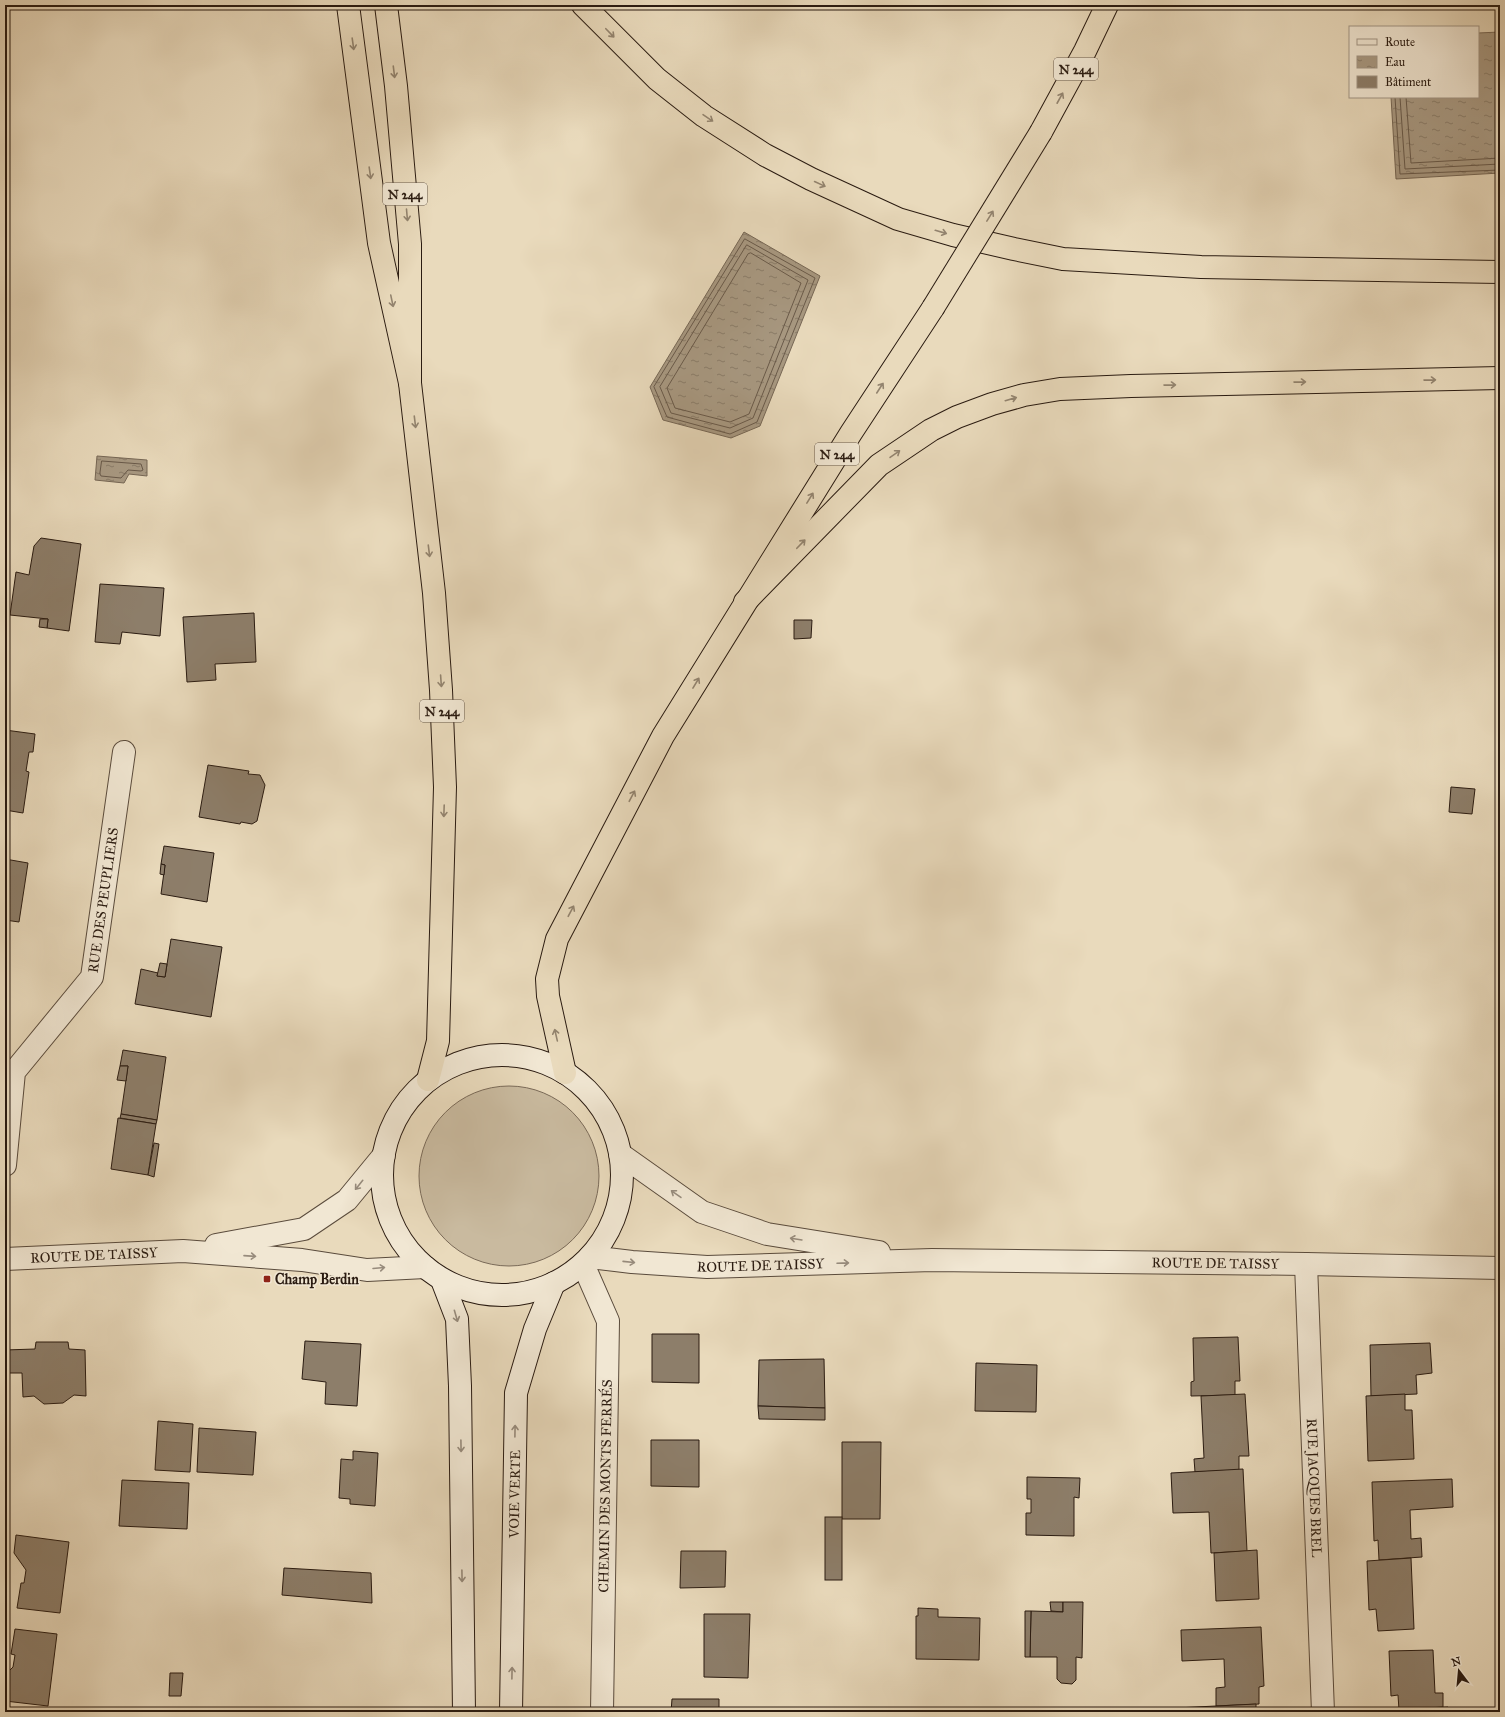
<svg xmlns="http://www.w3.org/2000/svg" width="1505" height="1717" viewBox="0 0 1505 1717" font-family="'IM FELL Great Primer',serif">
  <defs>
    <pattern id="water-ripples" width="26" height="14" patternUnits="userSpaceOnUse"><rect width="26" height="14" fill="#a89982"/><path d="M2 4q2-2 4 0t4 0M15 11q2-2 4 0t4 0" fill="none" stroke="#897c69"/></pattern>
  </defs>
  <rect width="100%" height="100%" fill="#e9dabc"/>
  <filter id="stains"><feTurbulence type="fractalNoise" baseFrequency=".005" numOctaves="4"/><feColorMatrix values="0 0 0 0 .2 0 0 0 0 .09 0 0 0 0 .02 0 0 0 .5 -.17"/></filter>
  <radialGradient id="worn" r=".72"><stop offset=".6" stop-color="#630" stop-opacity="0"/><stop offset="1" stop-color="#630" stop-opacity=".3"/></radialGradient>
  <circle fill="#c9ba9f" stroke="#7a6a58" cx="509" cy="1176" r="90"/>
  <g fill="url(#water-ripples)" stroke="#766755">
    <path d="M1500 32V173L1396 179 1391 97H1478V33Z"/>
    <path d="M744 232 820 276 760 426 731 438 663 420 650 387Z"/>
    <path d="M97 456 147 460V476L129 474 124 483 95 480Z"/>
  </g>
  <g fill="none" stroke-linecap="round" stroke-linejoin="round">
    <g stroke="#695a4a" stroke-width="1">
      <path d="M1395 97 1400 174 1500 170"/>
      <path d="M1400 97 1405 169 1500 164"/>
      <path d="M1406 97 1411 163 1500 158"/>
      <path d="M745 239 815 278 757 422 730 434 667 417 654 387Z"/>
      <path d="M747 245 808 280 753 418 730 428 671 413 660 387Z"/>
      <path d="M751 253 801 283 749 414 730 422 675 408 667 388 748 254Z"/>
      <path d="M102 461 141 464 143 470 141 471 128 470 121 478 101 476 100 474Z"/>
    </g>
  </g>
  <g fill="#8d7e6a" stroke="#2a1b11">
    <path d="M41 538 81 544 69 631 47 628 48 619 10 615 16 572 29 575 34 546Z"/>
    <path d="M100 584 164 588 160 636 122 632 120 644 95 642Z"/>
    <path d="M254 613 256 662 215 664 216 680 187 682 183 617Z"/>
    <path d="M40 619H48L47 628 39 627Z"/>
    <path d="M794 620H812L811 638 794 639Z"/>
    <path d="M5 730 35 734 33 752H29L26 771 29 772 23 813 5 810Z"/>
    <path d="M208 765 249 771 248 774 260 775 265 785 257 821 252 824 241 822 240 824 199 817Z"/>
    <path d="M1451 787 1475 789 1472 814 1449 812Z"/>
    <path d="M164 846 214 853 207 902 161 894 165 865 161 864Z"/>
    <path d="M5 859 28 863 19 922 5 920Z"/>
    <path d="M161 864 165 865 164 875 160 874Z"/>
    <path d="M171 939 222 947 211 1017 135 1004 141 969 158 973 157 976 165 977Z"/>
    <path d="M160 963 167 964 165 977 157 976Z"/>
    <path d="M123 1050 166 1057 157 1120 121 1114 128 1066H120Z"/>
    <path d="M120 1066H128L126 1081 117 1080Z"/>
    <path d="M121 1114 157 1120 156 1124 120 1118Z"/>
    <path d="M118 1118 156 1124 148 1175 111 1169Z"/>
    <path d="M154 1143 159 1144 154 1177 148 1175Z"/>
    <path d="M652 1334H699V1383L652 1382Z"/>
    <path d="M1238 1337 1240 1381H1235V1395L1191 1396V1382L1194 1381 1193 1338Z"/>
    <path d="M305 1341 361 1344 357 1406 325 1404 326 1382 302 1379Z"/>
    <path d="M36 1342H68L69 1349 85 1350 86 1396 74 1395 63 1403 44 1404 34 1396 23 1397 22 1373H5V1350L35 1349Z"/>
    <path d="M1430 1343 1432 1373 1416 1375 1417 1394 1371 1396 1370 1345Z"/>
    <path d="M824 1359 825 1408 758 1406 759 1360Z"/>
    <path d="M976 1363 1037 1365 1036 1412 975 1411Z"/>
    <path d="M1245 1394 1249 1456H1239V1470L1195 1472 1194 1459 1204 1458 1201 1396Z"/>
    <path d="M1405 1394V1410H1412L1414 1459 1368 1461 1366 1396Z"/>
    <path d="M758 1406 825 1408V1420L759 1419Z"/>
    <path d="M158 1421 193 1424 190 1472 155 1470Z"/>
    <path d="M199 1428 256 1432 253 1475 197 1472Z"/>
    <path d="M651 1440H699V1487L651 1486Z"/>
    <path d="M842 1442H881L880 1519H842Z"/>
    <path d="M353 1451 378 1453 375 1506 350 1504V1499L339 1498 341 1459 353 1460Z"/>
    <path d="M1243 1469 1247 1551 1211 1553 1209 1512 1173 1513 1171 1473Z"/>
    <path d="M1027 1477 1080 1478 1079 1498 1074 1497V1536L1026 1535V1513H1031V1499H1027Z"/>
    <path d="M1452 1479 1453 1507 1410 1510 1411 1539 1421 1538 1422 1557 1379 1560 1378 1540 1374 1541 1372 1482Z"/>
    <path d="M122 1480 189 1483 187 1529 119 1526Z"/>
    <rect x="825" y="1517" width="17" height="63"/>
    <path d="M16 1535 69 1542 60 1613 17 1608 21 1583H24L26 1570 14 1553Z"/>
    <path d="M1257 1550 1259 1599 1216 1601 1214 1553Z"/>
    <path d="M681 1551H726L725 1587 680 1588Z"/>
    <path d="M1411 1558 1414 1629 1378 1631 1376 1609 1369 1610 1367 1561Z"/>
    <path d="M284 1568 371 1573 372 1603 282 1595Z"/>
    <path d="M1050 1602H1063V1612L1051 1611Z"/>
    <path d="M1063 1602H1083L1082 1658 1076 1657V1680L1072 1684 1061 1683 1057 1679V1657H1030L1031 1611 1063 1612Z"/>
    <path d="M918 1608 938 1609V1617L980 1618 979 1660 916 1659V1616H918Z"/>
    <path d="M1025 1611H1031L1030 1657H1025Z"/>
    <path d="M704 1614H750L748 1678 704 1677Z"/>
    <path d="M1261 1627 1264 1686 1259 1687V1704L1216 1706V1688L1225 1687 1224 1659 1182 1661 1181 1630Z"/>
    <path d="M15 1629 57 1634 48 1706 5 1701V1675L13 1667 15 1655 11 1654Z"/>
    <path d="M1433 1650 1435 1693H1443V1707L1399 1710 1398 1695 1391 1696 1389 1651Z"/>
    <path d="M170 1673H183L181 1696H169Z"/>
    <path d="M672 1699H719V1712H671Z"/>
    <path d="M1256 1704V1712H1176V1708Z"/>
    <path d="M1448 1707V1712H1390V1710H1399Z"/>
  </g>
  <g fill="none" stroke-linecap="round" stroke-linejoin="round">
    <g stroke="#5a4b3c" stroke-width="24">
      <g id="minor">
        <path id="s1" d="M5 1165 14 1072 92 977 124 752"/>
        <path d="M583 1264 608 1321 602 1712"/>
        <path id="s2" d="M1306 1264 1323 1712"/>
      </g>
    </g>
    <g stroke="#5a4b3c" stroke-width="24">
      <g id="tertiary">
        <path d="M620 1154 702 1212 767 1234 879 1252"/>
        <path d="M216 1245 304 1229 347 1200 384 1155"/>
        <path id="s3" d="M590 1257 632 1262 707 1267 932 1260 1306 1264 1500 1268"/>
        <path id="s4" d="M5 1259 183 1251 302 1260 367 1270 425 1267"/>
      </g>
    </g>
    <g stroke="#2a1b11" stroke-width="24">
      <g id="secondary">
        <circle cx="502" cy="1175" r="120"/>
        <path d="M442 1280 457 1319 460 1386 464 1712"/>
        <path id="s5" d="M511 1712 516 1393 535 1329 554 1283"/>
      </g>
    </g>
    <g stroke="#2a1b11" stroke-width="24">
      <g id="trunk">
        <path d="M386 5 396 86 410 244V383L434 593 441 690 445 787 438 1041 428 1080"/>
        <path d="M1041 132 1085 51 1107 5"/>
        <path d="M565 1073 548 996 547 979 557 939 663 736 851 433 933 308"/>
      </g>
    </g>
    <g stroke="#2a1b11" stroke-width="24">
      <g id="motorway">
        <path d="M348 5 379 243 410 383"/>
        <path d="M583 5 657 79 704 116 765 155 811 179 898 219 953 235 1014 249 1063 259 1201 267 1500 272"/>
        <path d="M745 602 879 465 931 430 957 417 992 404 1024 395 1060 389 1131 386 1500 378"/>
      </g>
    </g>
    <use href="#minor" stroke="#f1e7d3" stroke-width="22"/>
    <use href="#tertiary" stroke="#f1e7d3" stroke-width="22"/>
    <use href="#secondary" stroke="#f1e7d3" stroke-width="22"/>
    <use href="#trunk" stroke="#e9dabc" stroke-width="22"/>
    <use href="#motorway" stroke="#e9dabc" stroke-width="22"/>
    <g stroke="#2a1b11" stroke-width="24" stroke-linecap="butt">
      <path id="trunk-bridge" d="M933 308 1041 132"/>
    </g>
    <use href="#trunk-bridge" stroke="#e9dabc" stroke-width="22"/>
  </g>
  <defs><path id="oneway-shaft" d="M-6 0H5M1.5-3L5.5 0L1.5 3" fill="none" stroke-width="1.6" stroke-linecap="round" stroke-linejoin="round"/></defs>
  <g stroke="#93846f">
    <use href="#oneway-shaft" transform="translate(610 33) rotate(46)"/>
    <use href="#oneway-shaft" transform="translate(353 44) rotate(82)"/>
    <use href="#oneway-shaft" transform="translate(394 72) rotate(83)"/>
    <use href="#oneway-shaft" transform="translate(1060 98) rotate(-61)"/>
    <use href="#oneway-shaft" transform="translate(708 118) rotate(34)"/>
    <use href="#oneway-shaft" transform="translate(370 173) rotate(82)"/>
    <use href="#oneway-shaft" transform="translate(820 184) rotate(25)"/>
    <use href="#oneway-shaft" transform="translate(407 215) rotate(85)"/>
    <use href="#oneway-shaft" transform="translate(990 216) rotate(-58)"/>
    <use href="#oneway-shaft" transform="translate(941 232) rotate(16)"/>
    <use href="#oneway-shaft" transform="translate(392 301) rotate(78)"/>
    <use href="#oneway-shaft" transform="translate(1430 380) rotate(-1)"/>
    <use href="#oneway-shaft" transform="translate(1300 382) rotate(-1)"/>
    <use href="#oneway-shaft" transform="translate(1170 385) rotate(-1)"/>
    <use href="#oneway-shaft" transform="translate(880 388) rotate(-57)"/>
    <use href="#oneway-shaft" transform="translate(1011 399) rotate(-16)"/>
    <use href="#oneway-shaft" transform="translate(415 422) rotate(83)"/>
    <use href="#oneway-shaft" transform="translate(895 454) rotate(-35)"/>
    <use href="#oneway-shaft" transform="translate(810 498) rotate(-58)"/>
    <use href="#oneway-shaft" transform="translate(801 544) rotate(-46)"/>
    <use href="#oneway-shaft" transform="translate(429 551) rotate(83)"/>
    <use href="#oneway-shaft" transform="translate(441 681) rotate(86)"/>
    <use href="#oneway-shaft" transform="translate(696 683) rotate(-59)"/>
    <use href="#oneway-shaft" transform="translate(632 796) rotate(-62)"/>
    <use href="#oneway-shaft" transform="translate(444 811) rotate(92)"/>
    <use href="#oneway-shaft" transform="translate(571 911) rotate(-62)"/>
    <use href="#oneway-shaft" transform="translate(556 1035) rotate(-103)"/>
  </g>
  <g stroke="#978b7c">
    <use href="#oneway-shaft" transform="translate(359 1185) rotate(129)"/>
    <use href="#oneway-shaft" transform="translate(676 1194) rotate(-145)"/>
    <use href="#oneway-shaft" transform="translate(796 1239) rotate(-171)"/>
    <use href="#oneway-shaft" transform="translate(250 1256) rotate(4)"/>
    <use href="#oneway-shaft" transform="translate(629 1262) rotate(6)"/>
    <use href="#oneway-shaft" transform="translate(843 1263) rotate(-2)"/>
    <use href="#oneway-shaft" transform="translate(379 1268) rotate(-5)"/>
    <use href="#oneway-shaft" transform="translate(456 1316) rotate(74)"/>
    <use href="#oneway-shaft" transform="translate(515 1431) rotate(-89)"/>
    <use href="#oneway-shaft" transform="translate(461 1446) rotate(89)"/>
    <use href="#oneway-shaft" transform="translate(462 1576) rotate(89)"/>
    <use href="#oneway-shaft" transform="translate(512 1673) rotate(-89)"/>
  </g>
  <rect fill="#8f2418" stroke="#f1e7d3" stroke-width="1.5" x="263" y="1275" width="8" height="8" rx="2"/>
  <g text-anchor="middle" stroke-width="3" stroke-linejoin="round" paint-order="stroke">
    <g fill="#f1e7d3" stroke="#66584b" stroke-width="1">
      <rect x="1054" y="58" width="44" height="22" rx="3"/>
      <rect x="383" y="183" width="44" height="22" rx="3"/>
      <rect x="815" y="443" width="44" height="22" rx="3"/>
      <rect x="420" y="700" width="44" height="22" rx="3"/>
    </g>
    <g font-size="13" font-weight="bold" fill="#2a1b11">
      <text x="1076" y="74">N 244</text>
      <text x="405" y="199">N 244</text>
      <text x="837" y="459">N 244</text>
      <text x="442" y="716">N 244</text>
    </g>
    <g font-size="14" fill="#2a1b11" stroke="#f1e7d3">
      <text dy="5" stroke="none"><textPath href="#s1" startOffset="294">RUE DES PEUPLIERS</textPath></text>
      <text dy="5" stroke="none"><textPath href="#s4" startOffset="89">ROUTE DE TAISSY</textPath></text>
      <text dy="5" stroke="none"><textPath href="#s3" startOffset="626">ROUTE DE TAISSY</textPath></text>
      <text dy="5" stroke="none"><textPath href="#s3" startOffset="171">ROUTE DE TAISSY</textPath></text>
      <text transform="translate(605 1486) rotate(-89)" y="5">CHEMIN DES MONTS FERRÉS</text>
      <text dy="5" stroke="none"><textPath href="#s2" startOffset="224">RUE JACQUES BREL</textPath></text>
      <text dy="5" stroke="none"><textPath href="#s5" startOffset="218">VOIE VERTE</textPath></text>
    </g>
    <g font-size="14" font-weight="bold" fill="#2a1b11" stroke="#f1e7d3" text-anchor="start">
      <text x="275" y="1284">Champ Berdin</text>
    </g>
  </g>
  <rect width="1505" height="1717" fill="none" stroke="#e9dabc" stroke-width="20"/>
  <rect x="6" y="6" width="1493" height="1705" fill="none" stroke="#2a1b11" stroke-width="2"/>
  <rect x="10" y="10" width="1485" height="1697" fill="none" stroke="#2a1b11"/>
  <rect x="1349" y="26" width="130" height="72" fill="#f1e7d3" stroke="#a19585"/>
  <rect x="1357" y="39" width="20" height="6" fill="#f1e7d3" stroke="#a19585"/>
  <text x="1385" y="46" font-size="12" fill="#2a1b11">Route</text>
  <rect x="1357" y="56" width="20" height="12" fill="url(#water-ripples)" stroke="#a19585"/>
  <text x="1385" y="66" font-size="12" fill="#2a1b11">Eau</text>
  <rect x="1357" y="76" width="20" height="12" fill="#8d7e6a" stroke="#a19585"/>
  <text x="1385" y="86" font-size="12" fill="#2a1b11">Bâtiment</text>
  <g transform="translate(1459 1671) rotate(344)" stroke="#f1e7d3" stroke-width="3" paint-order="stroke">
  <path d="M0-3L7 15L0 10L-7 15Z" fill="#2a1b11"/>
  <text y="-6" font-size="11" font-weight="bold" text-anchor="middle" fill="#2a1b11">N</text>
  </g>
  <rect width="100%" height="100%" filter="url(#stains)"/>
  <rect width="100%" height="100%" fill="url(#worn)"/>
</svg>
